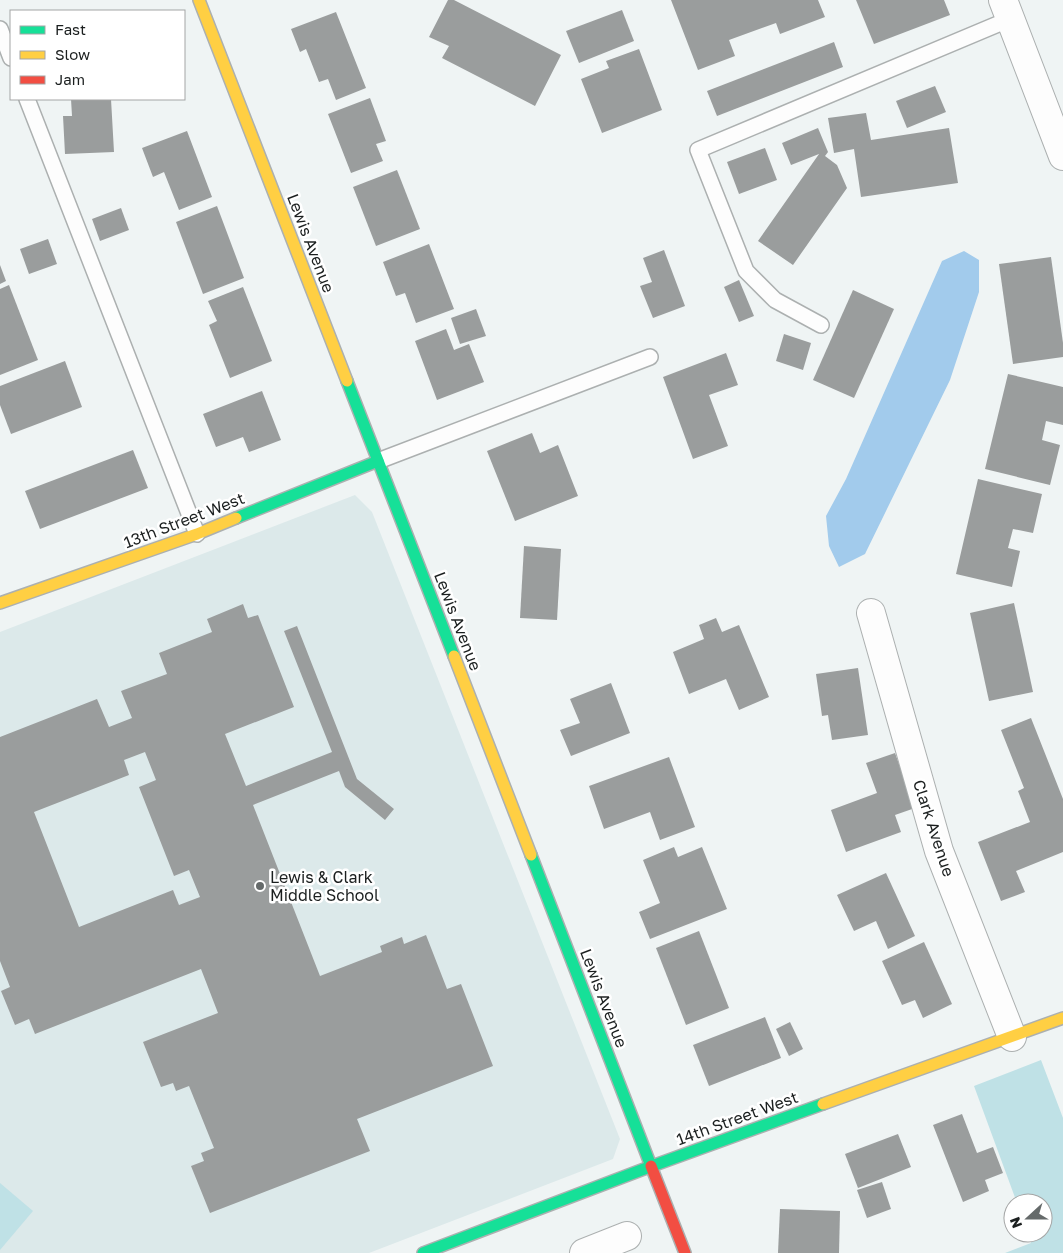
<svg xmlns="http://www.w3.org/2000/svg" width="1063" height="1253" viewBox="0 0 1063 1253" font-family="'Golos Text',sans-serif">
  <rect width="100%" height="100%" fill="#eff4f4"/>
  <path fill="#dce9ea" d="M355 495 372 512 620 1139 613 1159 369 1253H0V632Z"/>
  <g fill="#bfe1e6">
    <path d="M1041 1060 1063 1118V1253H1005L1031 1243 1028 1233H1043V1203H1017L974 1086Z"/>
    <path d="M0 1183 33 1211 0 1250Z"/>
  </g>
  <path fill="#a2cbec" d="M964 251 979 260V292L950 380 865 554 839 567 829 546 826 516 846 479 942 261Z"/>
  <g fill="#9a9d9d" fill-rule="evenodd">
    <path d="M448 0H454L561 55 535 106 442 58 449 46 429 37Z"/>
    <path d="M671 0H818L825 17 780 34 776 23 729 40 735 56 698 70Z"/>
    <path d="M856 0H944L950 15 874 44Z"/>
    <path d="M622 10 634 41 579 63 566 31Z"/>
    <path d="M336 12 366 88 336 100 328 79 319 82 306 49 300 52 291 29Z"/>
    <path d="M834 42 843 67 717 116 707 91Z"/>
    <path d="M639 49 662 110 602 133 581 79 609 68 606 61Z"/>
    <path d="M935 86 946 112 907 128 896 101Z"/>
    <path d="M370 98 386 141 376 144 383 161 351 173 328 114Z"/>
    <path d="M71 99H111L114 152 65 154 63 116H72Z"/>
    <path d="M866 113 871 140 949 128 958 183 861 197 854 149 834 153 828 118Z"/>
    <path d="M818 128 828 152 825 156 837 165 847 188 793 265 758 241 819 154 791 165 782 143Z"/>
    <path d="M187 131 212 197 179 210 164 172 153 177 142 148Z"/>
    <path d="M765 148 777 180 739 194 727 162Z"/>
    <path d="M397 170 420 229 376 246 353 187Z"/>
    <path d="M217 206 244 278 203 294 176 222Z"/>
    <path d="M121 208 129 230 100 241 92 219Z"/>
    <path d="M48 239 57 264 29 274 20 249Z"/>
    <path d="M429 244 454 309 416 323 405 293 396 296 383 262Z"/>
    <path d="M664 250 685 306 653 318 640 286 652 282 643 258Z"/>
    <path d="M1051 257 1063 343V357L1013 364 999 264Z"/>
    <path d="M0 265 6 281 0 284Z"/>
    <path d="M739 280 754 316 739 322 724 287Z"/>
    <path d="M9 285 38 360 0 375V289Z"/>
    <path d="M243 287 272 361 230 378 209 325 217 321 208 301Z"/>
    <path d="M853 290 894 309 854 398 813 380Z"/>
    <path d="M476 309 486 336 460 344 451 318Z"/>
    <path d="M446 329 454 350 469 344 484 382 437 400 415 341Z"/>
    <path d="M784 334 811 343 803 370 776 361Z"/>
    <path d="M726 353 738 385 709 395 728 446 693 459 663 377Z"/>
    <path d="M65 361 82 407 11 434 0 405V386Z"/>
    <path d="M1008 374 1063 387V425L1046 421 1042 440 1060 445 1050 485 985 469Z"/>
    <path d="M262 391 281 440 249 452 243 437 216 447 203 414Z"/>
    <path d="M532 433 540 453 558 445 578 496 515 521 487 451Z"/>
    <path d="M133 450 148 488 40 529 25 491Z"/>
    <path d="M978 479 1042 494 1033 533 1013 529 1008 548 1020 551 1012 587 956 574Z"/>
    <path d="M524 546 561 549 557 620 520 618Z"/>
    <path d="M1014 603 1033 692 989 701 970 613Z"/>
    <path d="M243 604 248 618 258 615 294 707 225 734 246 786 332 752 284 631 297 626 357 779 394 809 385 820 345 787 339 771 253 805 320 976 382 952 380 946 402 937 404 944 426 935 447 989 461 984 493 1066 357 1119 370 1151 210 1213 191 1166 204 1161 201 1153 214 1148 189 1086 176 1091 173 1083 161 1087 143 1042 218 1013 201 969 35 1034 29 1019 15 1025 1 991 10 987 0 961V737L97 699 109 727 132 718 121 691 167 674 159 653 212 632 207 619ZM145 752 156 780 139 787 174 876 189 870 200 897 179 905 173 890 79 927 34 812 129 775 124 760Z"/>
    <path d="M716 618 722 632 739 625 769 697 739 710 726 679 689 694 673 652 704 639 699 625Z"/>
    <path d="M858 668 868 735 832 740 828 715 822 716 816 674Z"/>
    <path d="M611 683 630 733 571 756 560 730 580 723 570 699Z"/>
    <path d="M1031 718 1063 799V852L1016 871 1025 892 1001 901 978 842 1030 822 1018 791 1024 788 1001 730Z"/>
    <path d="M895 753 915 808 895 815 901 832 846 852 831 810 877 793 866 763Z"/>
    <path d="M669 757 695 827 660 840 650 812 604 829 589 786Z"/>
    <path d="M674 847 678 857 702 847 727 909 650 939 639 912 660 903 643 860Z"/>
    <path d="M886 873 915 936 888 949 876 921 854 931 837 895Z"/>
    <path d="M699 931 729 1008 686 1025 656 948Z"/>
    <path d="M924 942 952 1004 923 1018 915 1000 902 1005 882 961Z"/>
    <path d="M765 1017 781 1058 709 1086 693 1045Z"/>
    <path d="M790 1022 803 1049 789 1056 776 1029Z"/>
    <path d="M962 1114 977 1153 993 1147 1003 1173 985 1180 989 1191 963 1202 933 1125Z"/>
    <path d="M898 1134 911 1167 858 1188 845 1154Z"/>
    <path d="M882 1182 891 1209 867 1218 857 1190Z"/>
    <path d="M780 1209 840 1211 839 1253H778Z"/>
  </g>
  <g fill="none" stroke-linecap="round" stroke-linejoin="round">
    <g stroke="#acb0b0" stroke-width="18">
      <g id="lane">
        <path d="M0 29 11 58"/>
        <path d="M27 99 197 534"/>
        <path d="M821 325 775 300 746 271 698 150 1010 19"/>
        <path d="M378 461 650 357"/>
      </g>
    </g>
    <g stroke="#acb0b0" stroke-width="30">
      <g id="street">
        <path d="M1003 0 1063 156"/>
        <path d="M871 613 939 851 1012 1037"/>
        <path d="M584 1253 627 1236"/>
      </g>
    </g>
    <g stroke="#acb0b0" stroke-width="14">
      <g id="fast">
        <path d="M347 381 454 656"/>
        <path d="M236 518 378 461"/>
        <path d="M531 855 651 1166"/>
        <path d="M423 1253 652 1166 823 1104"/>
      </g>
    </g>
    <g stroke="#acb0b0" stroke-width="14">
      <g id="slow">
        <path d="M199 0 347 381"/>
        <path d="M0 603 197 534 236 518"/>
        <path d="M454 656 531 855"/>
        <path d="M823 1104 1063 1018"/>
      </g>
    </g>
    <g stroke="#acb0b0" stroke-width="14">
      <path id="jam" d="M651 1166 685 1253"/>
    </g>
    <use href="#lane" stroke="#fdfdfd" stroke-width="15"/>
    <use href="#street" stroke="#fdfdfd" stroke-width="28"/>
    <use href="#fast" stroke="#16e098" stroke-width="11"/>
    <use href="#slow" stroke="#ffcf43" stroke-width="11"/>
    <use href="#jam" stroke="#f24e42" stroke-width="11"/>
  </g>
  <circle fill="#656a6a" stroke="#fff" stroke-width="2" cx="260" cy="886" r="5"/>
  <g text-anchor="middle" stroke-width="5" stroke-linejoin="round" paint-order="stroke">
    <g font-size="16" fill="#1b1f1f" stroke="#fff">
      <text transform="translate(311 243) rotate(69)" y="6">Lewis Avenue</text>
      <text transform="translate(184 520) rotate(-21)" y="6">13th Street West</text>
      <text transform="translate(458 621) rotate(69)" y="6">Lewis Avenue</text>
      <text transform="translate(934 828) rotate(72)" y="6">Clark Avenue</text>
      <text transform="translate(604 998) rotate(69)" y="6">Lewis Avenue</text>
      <text transform="translate(737 1118) rotate(-20)" y="6">14th Street West</text>
    </g>
    <g font-size="16" fill="#1b1f1f" stroke="#fff" text-anchor="start">
      <text x="270" y="883">Lewis &amp; Clark<tspan x="270" dy="18">Middle School</tspan></text>
    </g>
  </g>
  <rect x="10" y="10" width="175" height="90" fill="#ffffff" stroke="#a4a5a5"/>
  <rect x="20" y="26" width="25" height="8" fill="#16e098" stroke="#a4a5a5"/>
  <text x="55" y="35" font-size="15" fill="#1b1f1f">Fast</text>
  <rect x="20" y="51" width="25" height="8" fill="#ffcf43" stroke="#a4a5a5"/>
  <text x="55" y="60" font-size="15" fill="#1b1f1f">Slow</text>
  <rect x="20" y="76" width="25" height="8" fill="#f24e42" stroke="#a4a5a5"/>
  <text x="55" y="85" font-size="15" fill="#1b1f1f">Jam</text>
  <g transform="translate(1028 1218) rotate(249)"><circle r="24" fill="#ffffff" stroke="#a4a5a5"/>
  <path d="M0-4L9 19L0 12L-9 19Z" fill="#656a6a"/>
  <text y="-8" font-size="14" font-weight="bold" text-anchor="middle" fill="#1b1f1f">N</text>
  </g>
</svg>
